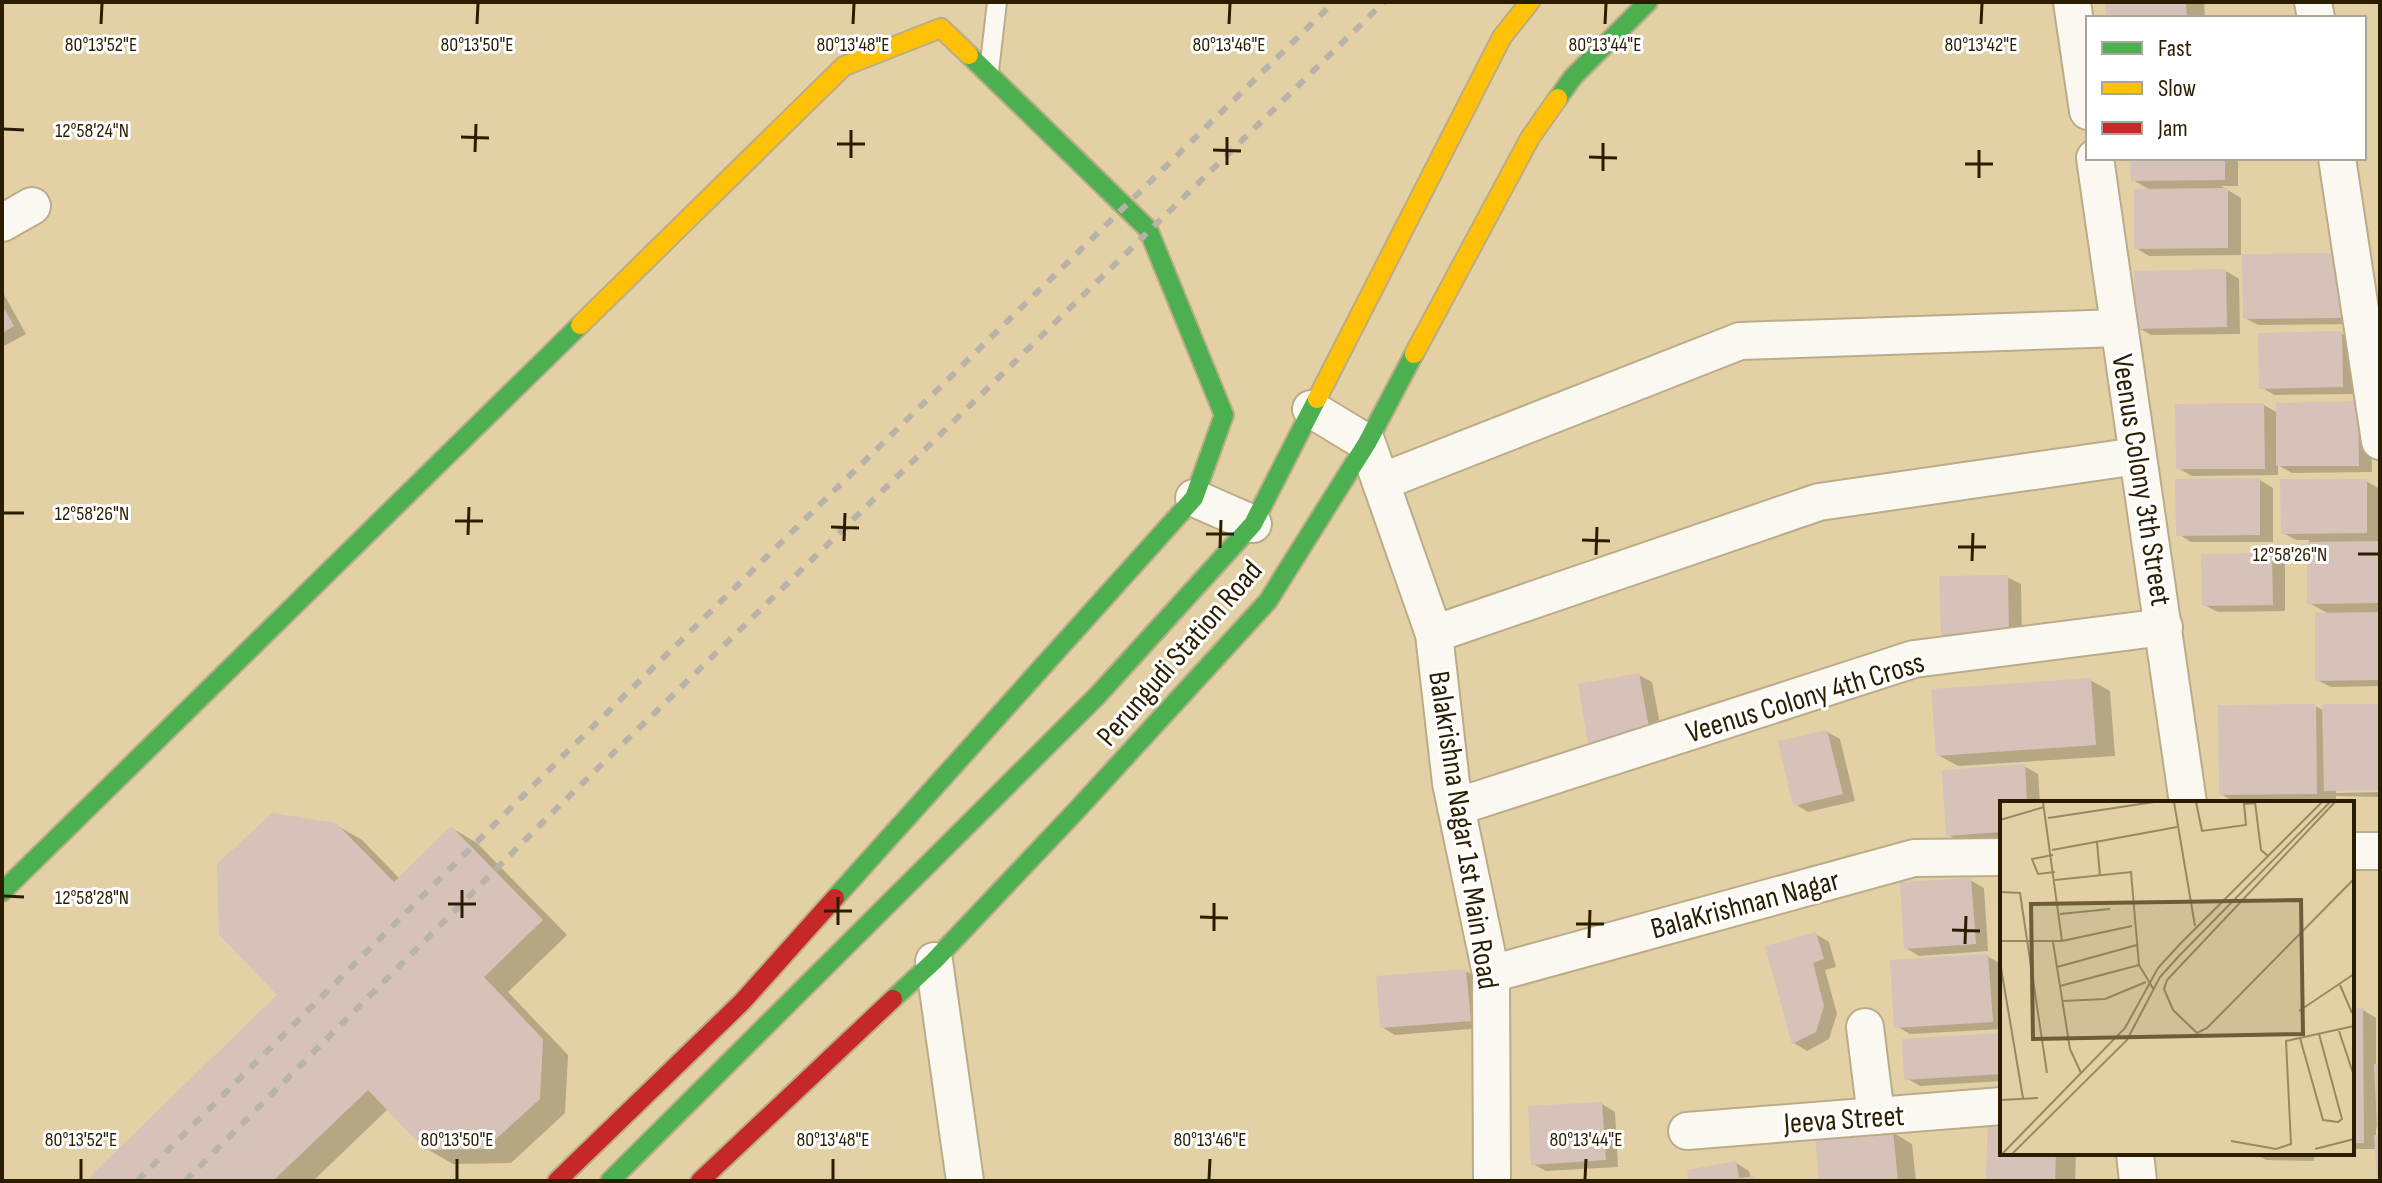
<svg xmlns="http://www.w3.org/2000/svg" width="2382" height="1183" viewBox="0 0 2382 1183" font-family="'Sofia Sans Condensed',sans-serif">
  <rect width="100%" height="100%" fill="#e3d1a5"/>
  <g fill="#0003">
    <path d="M2107 2H2204L2205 18H2108Z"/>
    <path d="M2132 158H2238V186H2221L2241 198V255L2149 256 2136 248 2152 191 2133 180Z"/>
    <path d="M2356 263 2357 324 2258 325 2245 318Z"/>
    <path d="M2226 271 2239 279 2240 334 2151 335 2137 327Z"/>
    <path d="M2 291 26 334 2 347Z"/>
    <path d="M2341 333 2355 341 2356 394 2274 395 2261 387Z"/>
    <path d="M2264 405 2278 413 2371 411 2372 472 2292 473 2278 465V475L2192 476 2178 468Z"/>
    <path d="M2260 480 2273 488V542H2191L2178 534Z"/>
    <path d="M2366 481 2380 489V686L2331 687 2317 680 2329 614 2309 603V540H2296L2283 533Z"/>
    <path d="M2272 555 2285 563V611L2218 612 2204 605Z"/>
    <path d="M2007 577 2021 584 2022 640 1956 642 1942 634Z"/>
    <path d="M1639 675 1652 682 1664 745 1604 756Z"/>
    <path d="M2090 680 2110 691 2115 756 1958 766 1938 755Z"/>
    <path d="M2315 706 2325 711 2380 706V788L2336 789V793L2380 792V797L2336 796V803H2236L2221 794Z"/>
    <path d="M1827 732 1840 739 1855 801 1808 812 1795 804Z"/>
    <path d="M2024 766 2038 774 2040 803H2002V840L1962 842 1948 835Z"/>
    <path d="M336 825 362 840 400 879 452 828 477 843 567 935 508 992 568 1055 565 1113 511 1163 453 1164 427 1149 388 1109 313 1181H88L279 995Z"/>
    <path d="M1970 880 1984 888 1988 951 1919 956 1906 948Z"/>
    <path d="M1816 934 1829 942 1836 967 1825 970 1837 1014 1829 1039 1807 1051 1794 1043Z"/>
    <path d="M1987 956 2001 964 2002 1029 1910 1034 1896 1026Z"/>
    <path d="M1466 971 1479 979 1483 1028 1395 1035 1382 1027Z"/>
    <path d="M2352 1010H2363L2376 1018V1065H2380V1129L2376 1127V1137H2380V1181L2377 1149H2352Z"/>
    <path d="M2002 1035V1081L1920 1086 1906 1078Z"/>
    <path d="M1602 1104 1615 1112 1618 1167 1546 1171 1533 1164Z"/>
    <path d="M1892 1132 1912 1144 1916 1181H1821Z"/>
    <path d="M2002 1153H2076L2075 1181H1988Z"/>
    <path d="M2253 1153H2315L2314 1161 2266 1160Z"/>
    <path d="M1736 1163 1749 1171 1751 1178 1760 1181H1691Z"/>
  </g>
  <g fill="#d6c2b9">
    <path d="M2105 2H2186L2187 18H2106Z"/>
    <path d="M2130 158H2225V180L2131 181Z"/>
    <path d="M2228 188V248L2134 249V189Z"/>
    <path d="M2343 253 2344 318 2243 319 2242 254Z"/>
    <path d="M2226 269 2227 327 2135 329 2134 271Z"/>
    <path d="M2 305 14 326 2 333Z"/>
    <path d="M2342 331 2343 387 2259 389 2258 333Z"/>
    <path d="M2358 401 2359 466H2276V403Z"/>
    <path d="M2264 403 2265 469H2176L2175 404Z"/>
    <path d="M2260 478V535L2176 536 2175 479Z"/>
    <path d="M2280 479H2367V533L2281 534Z"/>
    <path d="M2380 541V603L2307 604V542Z"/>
    <path d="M2272 553 2273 605 2202 606 2201 554Z"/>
    <path d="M2008 575 2009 633 1941 635 1939 576Z"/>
    <path d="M2380 612V680L2315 681V613Z"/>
    <path d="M1639 673 1651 738 1589 750 1578 684Z"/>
    <path d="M2091 678 2096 745 1936 756 1931 689Z"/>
    <path d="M2316 704 2317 794 2219 795 2218 705Z"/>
    <path d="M2322 704H2380V790L2324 791Z"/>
    <path d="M1827 730 1843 794 1793 806 1778 741Z"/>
    <path d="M2025 764 2027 803H2002V832L1946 836 1942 770Z"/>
    <path d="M272 813 336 823 394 882 451 826 543 920 484 977 543 1039 540 1099 485 1149 425 1150 368 1090 273 1181H85L277 995 219 935 217 864Z"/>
    <path d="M1971 878 1976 944 1904 949 1900 882Z"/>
    <path d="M1816 932 1824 959 1813 963 1824 1006 1816 1032 1792 1044 1765 946Z"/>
    <path d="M1988 954 1993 1022 1894 1028 1890 960Z"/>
    <path d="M1466 969 1471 1021 1380 1028 1376 976Z"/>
    <path d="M2352 1008H2363L2364 1143H2352Z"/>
    <path d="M2002 1033V1074L1904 1080 1902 1039Z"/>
    <path d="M2380 1063V1129H2377L2374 1064Z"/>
    <path d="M1602 1102 1606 1160 1531 1165 1528 1106Z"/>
    <path d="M1988 1113H2002V1153H2056L2055 1181H1986Z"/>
    <path d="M1893 1130 1898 1181H1819L1815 1139Z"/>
    <path d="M2374 1135H2380V1181H2377Z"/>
    <path d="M1736 1161 1739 1178 1755 1176 1756 1181H1689L1687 1170Z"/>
  </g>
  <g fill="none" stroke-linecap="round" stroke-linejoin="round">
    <g stroke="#baac88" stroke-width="22">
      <path id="lane" d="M989 71 997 2"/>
    </g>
    <g stroke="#baac88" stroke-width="40">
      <g id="street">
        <path d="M2072 2 2088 111"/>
        <path d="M2313 2 2316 18"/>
        <path d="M2095 158 2188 803"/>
        <path d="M2337 158 2380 441"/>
        <path d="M2 223 32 206"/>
        <path d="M1311 409 1367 443 1434 634 1451 783 1491 974 1492 1181"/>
        <path d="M1381 482 1740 341 2119 328"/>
        <path d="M1194 498 1253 524"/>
        <path d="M1434 634 1819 502 2137 456"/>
        <path d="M1456 807 1914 659 2164 627"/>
        <path d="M2352 851H2380"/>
        <path d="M934 961 965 1181"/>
        <path d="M1491 974 1914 858 2002 857"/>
        <path d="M1865 1027 1876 1116"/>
        <path d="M1687 1131 2002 1106"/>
        <path d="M2135 1153 2138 1181"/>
      </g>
    </g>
    <g stroke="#baac88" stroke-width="22">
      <g id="fast">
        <path d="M1558 98 1573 77 1648 2"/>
        <path d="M2 892 580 325"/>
        <path d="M835 898 1194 498 1224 415 1148 229 969 55"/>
        <path d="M893 999 934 961 1075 812 1268 601 1367 443 1414 354"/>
        <path d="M610 1181 1097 696 1253 524 1317 399"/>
      </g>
    </g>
    <g stroke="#baac88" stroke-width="22">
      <g id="slow">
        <path d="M580 325 844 66 941 28 969 55"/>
        <path d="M1414 354 1530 138 1558 98"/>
        <path d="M1317 399 1502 37 1530 2"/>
      </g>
    </g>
    <g stroke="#baac88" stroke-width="22">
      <g id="jam">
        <path d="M557 1181 742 1002 835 898"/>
        <path d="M700 1181 893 999"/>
      </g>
    </g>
    <use href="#lane" stroke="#fbf8f2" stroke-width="18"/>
    <use href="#street" stroke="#fbf8f2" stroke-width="36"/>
    <use href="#fast" stroke="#4caf50" stroke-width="18"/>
    <use href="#slow" stroke="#ffc107" stroke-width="18"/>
    <use href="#jam" stroke="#c62828" stroke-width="18"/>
    <g stroke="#b8b2a8" stroke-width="6" stroke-dasharray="10 10" stroke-linecap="butt">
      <path d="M137 1181 571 748 1334 2"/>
      <path d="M185 1181 556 809 1384 2"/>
    </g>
  </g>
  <path fill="none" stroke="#2b1e00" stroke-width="3" d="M101 24 102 4M477 24 478 4M853 24 854 4M1229 24 1230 4M1605 24 1606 4M1981 24 1982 4M4 129 24 130M461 137 489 138M837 144H865M1213 150 1241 151M475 152 476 124M1589 157 1617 158M851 158V130M1965 164H1993M1227 165V137M1603 171V143M1979 178V150M4 513H24M455 521H483M831 527 859 528M1206 534H1234M468 535 469 507M1582 540 1610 541M844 541 845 513M1958 547H1986M1220 548 1221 520M2358 554H2378M1596 555 1597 527M1972 561 1973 533M4 896 24 897M448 904H476M824 911H852M1200 917 1228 918M462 918V890M1576 924H1604M838 925V897M1952 930 1980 931M1214 931V903M1589 938 1590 910M1965 944 1966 916M81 1179V1159M457 1179V1159M833 1179V1159M1209 1179 1210 1159M1585 1179 1586 1159"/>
  <g text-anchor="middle" stroke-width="6" stroke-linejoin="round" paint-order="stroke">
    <g font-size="30" fill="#2b1e00" stroke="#fff">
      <text transform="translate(2142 480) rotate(81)" y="10">Veenus Colony 3th Street</text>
      <text transform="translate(1179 653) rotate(-49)" y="10">Perungudi Station Road</text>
      <text transform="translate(1805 697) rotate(-17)" y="10">Veenus Colony 4th Cross</text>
      <text transform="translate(1464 830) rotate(81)" y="10">Balakrishna Nagar 1st Main Road</text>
      <text transform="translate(1745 904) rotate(-15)" y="10">BalaKrishnan Nagar</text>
      <text transform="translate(1844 1119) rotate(-4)" y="10">Jeeva Street</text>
    </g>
  </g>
  <g transform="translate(2000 801)">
    <rect width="354" height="354" fill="#e3d1a5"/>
    <path fill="none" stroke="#998963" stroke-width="2" d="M174 1 195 125M196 1 202 30 246 24 244 3 255 2M255 1 261 49 268 55M335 1 167 179 164 188 173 209 197 232 207 227 354 78M48 17 154 1M0 19 44 6M97 41 100 75M52 49 177 26M53 54 32 58 38 73 55 71M55 79 131 71 139 164 154 189M0 91 20 92 47 272M60 113 110 108M0 140H62L43 1M62 140 132 125M53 141 70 248 81 272M0 161 23 297M57 166 137 144M340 184 352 212M60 185 139 164M62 200 105 198 146 181M299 210 354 173M339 230 354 275M300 237 323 319 338 321 342 318 319 233M0 299 38 297M231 340 276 348 291 343 286 240 354 225M315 348 354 338M2 353 125 227 158 167 180 143 322 1M12 353 127 239 160 176 178 156 330 1"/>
    <path fill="#6b5d3a" fill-opacity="0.15" stroke="#6b5d3a" stroke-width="4" d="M301 99 303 233 33 238 31 103Z"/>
    <rect width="354" height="354" fill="none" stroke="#2b1e00" stroke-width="4"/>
  </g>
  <g font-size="20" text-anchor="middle" fill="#2b1e00" stroke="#fff" stroke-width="6" stroke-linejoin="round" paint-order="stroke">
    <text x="101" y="51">80°13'52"E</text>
    <text x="477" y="51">80°13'50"E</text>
    <text x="853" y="51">80°13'48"E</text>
    <text x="1229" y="51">80°13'46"E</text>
    <text x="1605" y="51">80°13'44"E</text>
    <text x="1981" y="51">80°13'42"E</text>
    <text x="92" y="137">12°58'24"N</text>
    <text x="92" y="520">12°58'26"N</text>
    <text x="2290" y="561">12°58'26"N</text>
    <text x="92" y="904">12°58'28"N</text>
    <text x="81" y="1146">80°13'52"E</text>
    <text x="457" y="1146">80°13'50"E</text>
    <text x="833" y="1146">80°13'48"E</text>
    <text x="1210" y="1146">80°13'46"E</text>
    <text x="1586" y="1146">80°13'44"E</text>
  </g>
  <rect width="2382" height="1183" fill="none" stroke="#2b1e00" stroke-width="8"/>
  <rect x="2086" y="16" width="280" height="144" fill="#ffffff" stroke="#aaa599" stroke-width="2"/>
  <rect x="2102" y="42" width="40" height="12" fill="#4caf50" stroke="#aaa599" stroke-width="2"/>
  <text x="2158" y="56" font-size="24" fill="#2b1e00">Fast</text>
  <rect x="2102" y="82" width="40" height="12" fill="#ffc107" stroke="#aaa599" stroke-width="2"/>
  <text x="2158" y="96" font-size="24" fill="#2b1e00">Slow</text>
  <rect x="2102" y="122" width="40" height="12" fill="#c62828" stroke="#aaa599" stroke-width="2"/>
  <text x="2158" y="136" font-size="24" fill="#2b1e00">Jam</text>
</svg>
